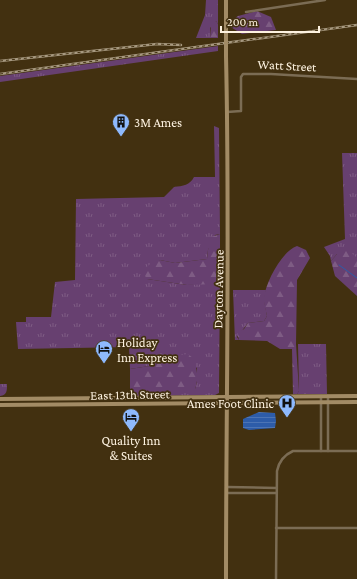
<svg xmlns="http://www.w3.org/2000/svg" width="357" height="579" viewBox="0 0 357 579" font-family="'Crimson Pro',serif">
  <defs>
    <pattern id="grass-tufts" width="24" height="20" patternUnits="userSpaceOnUse"><rect width="24" height="20" fill="#674070"/><path d="M3 7l-1-3M5 7V3M7 7l1-3M15 17l-1-3M17 17v-4M19 17l1-3" fill="none" stroke="#7e5c84"/></pattern>
    <pattern id="forest-firs" width="22" height="20" patternUnits="userSpaceOnUse"><rect width="22" height="20" fill="#674070"/><path d="M5 1l3.5 6h-7zM16 11l3.5 6h-7z" fill="#7e5c84"/></pattern>
    <pattern id="water-rules" width="6" height="5" patternUnits="userSpaceOnUse"><rect width="6" height="5" fill="#2d5ca9"/><path d="M0 2.5h6" fill="none" stroke="#4c74b5"/></pattern>
  </defs>
  <rect width="100%" height="100%" fill="#423010"/>
  <g fill="url(#grass-tufts)">
    <path d="M206 0H218V24L216 21 210 28V38H196L205 15Z"/>
    <path d="M218 46V51L0 82V76Z"/>
    <path d="M214 126 219 128 220 234 215 235 208 250 207 259 175 263 160 260 147 279 187 285 218 281 220 276 219 393 215 395 135 396 130 389H195L197 382V368L173 355 157 358 156 365 130 369 129 347 18 349 16 322H26V317H51L55 282 75 280 76 199 164 197 174 187C183 186 190 185 194 177H215Z"/>
    <path d="M342 153H357V258L337 254 331 261 330 256 324 247 345 239Z"/>
    <path d="M233 290H266L264 300 267 316 264 321 248 323 237 337 239 340H235V342Z"/>
    <path d="M298 344H326L327 394H297L299 391Z"/>
    <path d="M0 384H7C7 391 7 395 0 396Z"/>
  </g>
  <g fill="url(#forest-firs)">
    <path d="M257 11 271 17 276 30 242 34 229 26V23L238 16Z"/>
    <path d="M216 21 218 24V38H210L211 23Z"/>
    <path d="M220 234V276L215 284 187 285 147 279 142 271 149 265 160 260 175 263 207 259 208 250 211 237Z"/>
    <path d="M297 246 306 250 310 258 297 280 296 344 299 391 297 394H293L292 349H280L267 341 239 340 237 333 244 329 248 323 264 321 267 316C266 310 263 303 264 297 266 282 282 251 297 246Z"/>
    <path d="M348 250 357 258V296L335 276 331 261 337 254Z"/>
    <path d="M188 354 194 359C197 369 199 379 195 389H130V369L156 365 157 358Z"/>
  </g>
  <path fill="url(#water-rules)" d="M259 412 275 413 276 421 275 428 249 430 243 428V419Z"/>
  <g fill="none" stroke-linecap="round" stroke-linejoin="round">
    <path stroke="#2d5ca9" stroke-width="1" d="M339 265 357 278"/>
    <g stroke="#7b6c54" stroke-width="2.5">
      <path d="M246 12 325 0"/>
      <path d="M227 112 241 111V77L243 74H271L357 79"/>
      <path d="M321 396V451"/>
      <path d="M328 396V451"/>
      <path d="M227 487 276 488"/>
      <path d="M227 493H276"/>
      <path d="M276 528H357"/>
      <path d="M276 579 277 471C279 461 284 455 293 451H357"/>
    </g>
    <g stroke="#a28b65" stroke-width="4">
      <path d="M226 0V23"/>
      <path d="M0 399 357 396"/>
      <path d="M0 405 357 402"/>
      <path d="M226 579C226 405 230 231 226 56"/>
    </g>
    <g stroke="#a79980" stroke-width="2.5">
      <g id="rail">
        <path d="M0 61 157 44 181 45"/>
        <path d="M0 74 357 25"/>
      </g>
    </g>
    <use href="#rail" stroke="#423010" stroke-width="1" stroke-dasharray="3" stroke-linecap="butt"/>
    <path stroke="#a28b65" stroke-width="4" d="M226 23V56"/>
  </g>
  <defs>
    <g id="building-pin" transform="scale(0.9)"><path d="M0 17L-7.5 6A9.5 9.5 0 1 1 7.5 6Z" fill="#8eb9fd" stroke="#423010"/><path d="M-4-6H4V6H1V3H-1V6H-4ZM-2.5-4.3h1.7v1.8h-1.7ZM.8-4.3h1.7v1.8H.8ZM-2.5-1h1.7V.8h-1.7ZM.8-1h1.7V.8H.8Z" fill="#111"/></g>
    <g id="hotel-pin" transform="scale(0.9)"><path d="M0 17L-7.5 6A9.5 9.5 0 1 1 7.5 6Z" fill="#8eb9fd" stroke="#423010"/><path d="M-6-4.5h1.5V1H6V5H4.5V3h-9V5H-6ZM-4 0a1.8 1.8 0 1 1 3.6 0ZM.5 0V-2.5h3Q6-2.5 6 0Z" fill="#111"/></g>
    <g id="hospital-pin" transform="scale(0.9)"><path d="M0 17L-7.5 6A9.5 9.5 0 1 1 7.5 6Z" fill="#8eb9fd" stroke="#423010"/><path d="M-5-5h3v3.5h4V-5h3V5h-3V1.5h-4V5h-3Z" fill="#111"/></g>
  </defs>
  <g fill-rule="evenodd">
    <use href="#building-pin" x="121" y="122"/>
    <use href="#hotel-pin" x="104" y="349"/>
    <use href="#hospital-pin" x="287" y="403"/>
    <use href="#hotel-pin" x="131" y="417"/>
  </g>
  <g text-anchor="middle" stroke-width="3.5" stroke-linejoin="round" paint-order="stroke">
    <g font-size="13" fill="#fdf2e0" stroke="#423010">
      <text transform="translate(287 65) rotate(3)" y="5">Watt Street</text>
      <text transform="translate(218 289) rotate(-89)" y="5">Dayton Avenue</text>
      <text transform="translate(130 394) rotate(-1)" y="5">East 13th Street</text>
    </g>
    <g font-size="13" fill="#fdf2e0" stroke="#423010" text-anchor="start">
      <text x="134" y="127">3M Ames</text>
      <text x="117" y="347">Holiday<tspan x="117" dy="15">Inn Express</tspan></text>
      <text x="274" y="408" text-anchor="end">Ames Foot Clinic</text>
      <text x="131" y="445" text-anchor="middle">Quality Inn<tspan x="131" dy="15">&amp; Suites</tspan></text>
    </g>
  </g>
  <path d="M221 26v6h98v-6" fill="none" stroke="#fdf2e0" stroke-width="2"/>
  <text x="227" y="26" font-size="12" fill="#fdf2e0" stroke="#423010" stroke-width="3" paint-order="stroke">200 m</text>
</svg>
